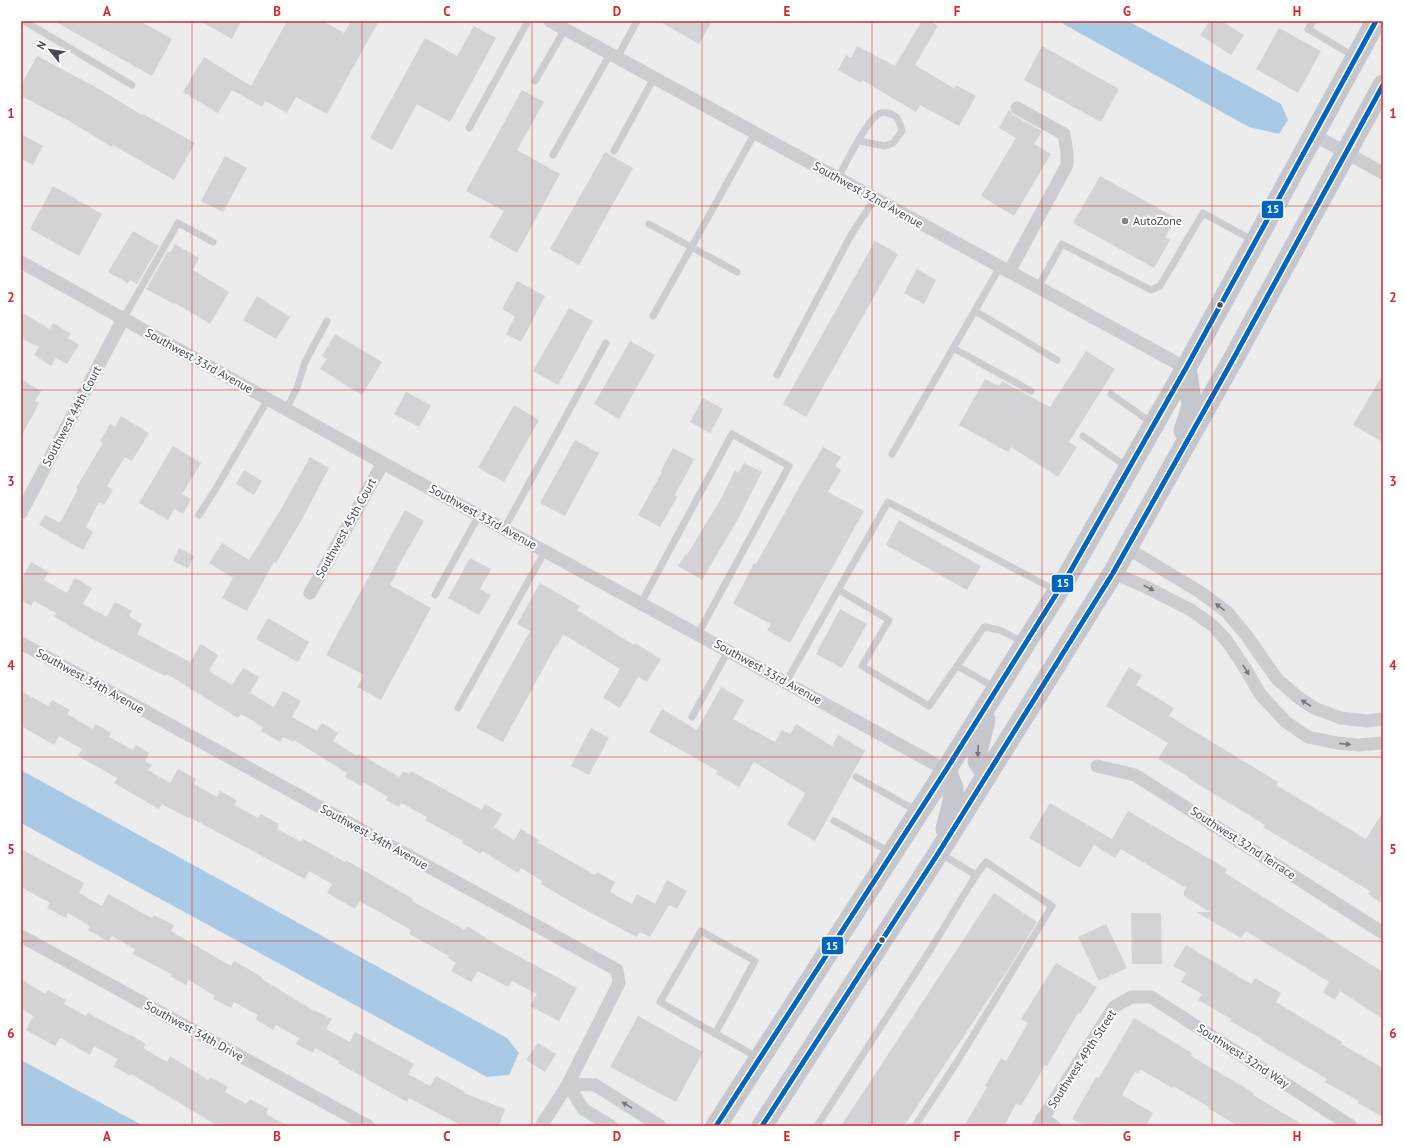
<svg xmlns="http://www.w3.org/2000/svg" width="1404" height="1147" viewBox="0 0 1404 1147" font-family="'PT Sans',sans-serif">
  <rect width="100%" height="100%" fill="#edecec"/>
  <g fill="#a9cae6">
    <path d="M1058 21H1128L1281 104 1288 120 1279 134 1249 127Z"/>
    <path d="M21 770 507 1038 519 1053 509 1075 487 1077 21 823Z"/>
    <path d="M21 1060 144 1126H25L21 1124Z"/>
  </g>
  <g fill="#d3d3d5">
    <path d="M54 21H140L172 39 152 76Z"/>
    <path d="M200 21H241L232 39Z"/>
    <path d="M287 21H323L344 33 351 21H379L327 114 296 97 287 113 265 101 262 107 232 90 218 113 183 92 204 57 251 86Z"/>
    <path d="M659 21H712L699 44Z"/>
    <path d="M922 21H929L938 26 915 65 955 89 956 85 976 96 959 126 920 105 916 112 862 80 861 83 838 70 846 55 851 58 857 46 895 66Z"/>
    <path d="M1210 21H1222L1244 35 1231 55 1200 35Z"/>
    <path d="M474 26 496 38 450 122 417 104 392 150 370 138 425 38 457 56Z"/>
    <path d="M1279 28 1321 51 1298 93 1256 69Z"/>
    <path d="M1042 46 1119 89 1101 122 1024 80Z"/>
    <path d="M37 56 99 89 142 115 143 114 195 143 174 180 113 145 112 147 69 121 21 96V85Z"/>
    <path d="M522 90 544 102 517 150 560 174 517 253 489 237 504 211 466 191Z"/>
    <path d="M1009 110 1013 115 1042 131 1034 144 1051 154 1014 216 981 196 1016 138 999 128Z"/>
    <path d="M21 134 43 146 33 165 21 159Z"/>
    <path d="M605 152 633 168 579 265 550 249Z"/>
    <path d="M225 156 247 168 223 212 201 201Z"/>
    <path d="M1100 176 1176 218 1165 237 1170 240 1154 268 1073 223Z"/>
    <path d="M53 186 102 214 79 256 30 229Z"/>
    <path d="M133 231 159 246 137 284 130 280 128 283 108 272Z"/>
    <path d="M875 241 898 254 806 417 783 404Z"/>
    <path d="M175 244 199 258 193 270 229 292 210 324 175 303 174 304 146 289 168 251 170 253Z"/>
    <path d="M917 269 936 280 924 304 904 293Z"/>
    <path d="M517 281 545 296 521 342 506 334 515 316 502 309Z"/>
    <path d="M257 296 290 317 276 339 243 320Z"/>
    <path d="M569 308 593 321 558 385 533 371Z"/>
    <path d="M21 312 50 329 53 323 71 334 68 338 79 345 67 364 56 358 51 366 34 355 39 347 21 338Z"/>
    <path d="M335 334 382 362 362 395 320 369 327 359 322 356Z"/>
    <path d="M630 341 655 355 619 419 594 404Z"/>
    <path d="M1086 351 1115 369 1069 442 1077 447 1058 477 1011 447 1008 452 959 425 985 379 999 386 1002 381 1050 407Z"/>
    <path d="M1383 374V442L1353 425Z"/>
    <path d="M21 379 41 391 35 401 39 403 21 437Z"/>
    <path d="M406 392 431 405 419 427 394 414Z"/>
    <path d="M703 398 723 409 710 433 690 422Z"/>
    <path d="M514 405 539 420 504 482 478 468Z"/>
    <path d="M121 416 149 433 132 461 125 457 107 486 113 490 104 505 99 502 86 527 93 532 83 550 39 525 45 515 60 523 78 489 76 488 103 443 100 441 110 424 115 427Z"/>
    <path d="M575 440 599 453 565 516 540 503Z"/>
    <path d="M173 446 201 463 182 494 191 499 183 514 174 509 168 520 139 503Z"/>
    <path d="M823 447 841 457 835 466 841 470 828 492 864 511 790 643 767 630 771 624 733 604 754 563 756 564 802 482Z"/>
    <path d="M673 448 694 459 675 495 677 497 660 527 638 515 662 472 661 471Z"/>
    <path d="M310 457 329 468 301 521 276 563 274 562 247 611 222 598 233 578 209 563 222 543 249 560 281 509Z"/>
    <path d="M744 463 762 472 739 517 702 580 678 566 686 554 687 555 722 497 735 470 739 473Z"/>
    <path d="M244 470 262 481 254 495 236 484Z"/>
    <path d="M405 510 424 521 395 572 397 573 390 585 431 608 381 700 357 687 364 675 326 655Z"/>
    <path d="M899 520 981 566 967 590 886 545Z"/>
    <path d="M179 548 194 556 188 568 173 561Z"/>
    <path d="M470 558 491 569 480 589 491 595 479 615 448 598Z"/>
    <path d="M31 562 49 572 44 580 67 593 75 578 92 588 83 604 107 617 115 602 132 611 129 616 142 624 137 634 190 662 201 644 218 655 209 671 232 685 243 668 259 677 250 693 274 707 283 691 301 701 292 717 317 731 322 723 338 733 333 741 357 756 358 754 365 757 399 777 403 771 409 774 411 771 482 810 485 804 502 814 494 827 514 840 521 829 539 840 537 842 595 875 597 872 615 882 610 892 632 904 637 894 655 904 667 880 687 891 677 909 669 905 650 937 640 932 637 937 578 906 541 884 542 881 521 868 518 873 482 851 481 854 462 843 463 841 425 820 427 817 401 803 399 807 386 800 388 797 363 782 361 786 345 777 347 773 294 740 293 742 283 737 280 742 261 731 263 727 241 714 238 718 167 674 165 676 94 640 53 616 56 613 34 601 31 606 21 600V580Z"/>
    <path d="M540 583 580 606 577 610 634 645 635 643 661 659 647 682 638 677 620 708 603 698 620 669 563 634 557 646 556 645 503 742 476 728 530 631 517 624Z"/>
    <path d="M840 609 867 624 842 668 816 654Z"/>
    <path d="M268 618 309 642 298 662 256 639Z"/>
    <path d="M1129 667 1142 675 1136 685 1174 708 1169 716 1278 782 1276 785 1366 839 1383 812V904L1368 894 1370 891 1263 827 1265 825 1188 778 1189 777 1158 759 1168 743 1106 706Z"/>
    <path d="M721 687 744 700 733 719 775 742 782 730 790 734 796 724 832 746 838 735 865 751 815 841 787 825 805 793 754 762 739 787 716 774 718 771 649 732 662 709 697 730Z"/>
    <path d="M21 691 48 706 52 700 70 710 67 714 93 729 96 724 111 733 109 737 133 750 136 745 149 753 145 761 152 765 148 770 170 783 178 769 196 779 194 784 217 797 220 791 237 800 234 805 258 818 261 814 279 824 277 829 301 842 303 839 345 862 346 860 413 899 412 901 465 930 467 926 494 943 577 988 559 1021 530 1006 537 994 512 981 508 987 478 971 471 982 451 971 456 963 448 958 449 956 409 934 411 930 360 901 355 909 327 893 332 884 309 871 305 879 189 817 188 818 162 804 159 809 114 783 117 778 78 756 82 749 59 736 54 745 21 726Z"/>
    <path d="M591 728 609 738 589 775 571 766Z"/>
    <path d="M1050 803 1112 839 1128 811 1227 869 1225 873 1383 972V1019L1340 991 1335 1000 1323 992 1329 982 1246 931 1241 938 1196 912H1210L1184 896V891L1186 888 1121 849 1115 858 1094 845 1080 868 1029 838Z"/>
    <path d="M21 849 84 883 79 893 102 906 108 894 152 918 154 915 174 925 171 931 181 937 231 966 234 961 262 977V979L314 1011V1010L332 1019 326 1029 350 1042 355 1032 414 1064 408 1074 430 1086 436 1076 465 1092 464 1093 505 1109 499 1126H462L409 1098 407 1102 338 1063 339 1061 315 1048 313 1053 296 1044 299 1038 276 1025 273 1030 256 1019 258 1015 234 1002 231 1008 213 999 215 996 189 980 186 985 170 976 171 974 133 954 135 949 112 936 109 942 88 930 90 926 68 913 66 918 47 908 50 903 21 887Z"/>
    <path d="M994 893 1037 922 1009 968 904 1126H841Z"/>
    <path d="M1131 913H1161L1162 964H1132Z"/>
    <path d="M1106 924 1127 968 1099 981 1078 937Z"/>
    <path d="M1186 945 1251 984 1255 978 1281 993 1276 1002 1342 1042 1341 1044 1383 1068V1117L1358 1103 1359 1101 1325 1082 1327 1079 1261 1040 1262 1039 1230 1021 1231 1019 1198 1000 1202 994 1181 982 1186 973 1173 966Z"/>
    <path d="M1056 963 1097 987 1080 1014 1078 1013 1047 1066 1045 1065 1021 1106 1016 1104 1004 1126H964L987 1087 985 1086 1001 1058 1006 1061 1028 1023 1021 1019Z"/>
    <path d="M21 979 45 994 48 990 66 1000 64 1004 86 1016 88 1013 131 1036V1035L146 1044 143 1048 167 1062 170 1056 208 1080 210 1077 228 1087 225 1092 246 1104 250 1099 268 1109 266 1114 288 1126H218L131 1074 130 1076 113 1066 118 1059 94 1046 90 1055 60 1038 55 1046 26 1030 33 1016 21 1008Z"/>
    <path d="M638 1016 703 1052 676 1102 610 1067Z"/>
    <path d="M1134 1018 1192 1053 1191 1056 1254 1093 1253 1095 1305 1126H1238L1208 1108 1209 1107 1173 1086 1172 1088 1140 1069 1138 1073 1135 1072 1122 1095 1153 1113 1146 1126H1085L1072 1119 1096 1077 1099 1078Z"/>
    <path d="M538 1043 556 1054 545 1072 526 1060Z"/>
  </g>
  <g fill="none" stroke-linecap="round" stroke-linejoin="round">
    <g stroke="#cbcdd0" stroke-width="7">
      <path d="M24 21 132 85"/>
      <path d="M1313 21 1308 29 1355 57"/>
      <path d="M617 58 637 21"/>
      <path d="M535 81 565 29"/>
      <path d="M469 128 528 21"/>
      <path d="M614 151 654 78"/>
      <path d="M553 155 610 54"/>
      <path d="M838 178C846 163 865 124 877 115 881 112 883 112 888 113 898 115 900 123 902 131L893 143 885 146 859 141"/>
      <path d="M649 224 737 272"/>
      <path d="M1038 287 1062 244 1151 290 1160 286 1203 213 1254 241"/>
      <path d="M975 311 1057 360"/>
      <path d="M653 316 755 133"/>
      <path d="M123 319 178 223 213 242"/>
      <path d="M953 348 1031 391"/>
      <path d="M777 375 851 235 875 198"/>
      <path d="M1111 394 1152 423"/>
      <path d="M286 409 297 388 305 362 327 321"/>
      <path d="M1083 436 1127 467"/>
      <path d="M892 454 1000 267"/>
      <path d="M199 515 215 490 268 399"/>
      <path d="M504 529 606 343"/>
      <path d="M839 590 889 620 862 666 929 706 957 666 996 688"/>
      <path d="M435 595 479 515"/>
      <path d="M641 603 732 434 789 466 698 634"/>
      <path d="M957 666 984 627 1000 630 1023 642"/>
      <path d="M786 682 888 502 1057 591"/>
      <path d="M458 708 545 551"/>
      <path d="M692 717 728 651"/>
      <path d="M856 777 917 811"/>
      <path d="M834 821 890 852"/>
      <path d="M715 1034 755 961 701 931 660 1002C693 1021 726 1040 759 1058"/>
      <path d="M817 1126 932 947 976 875"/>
      <path d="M915 1126 957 1062 1052 906 986 862 976 875 941 854"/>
    </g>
    <g stroke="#cbcdd0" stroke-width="13">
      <path d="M550 21 1186 368"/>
      <path d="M1314 135 1383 173"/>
      <path d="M21 262 383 463 946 770"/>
      <path d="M1009 272 1067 165V153L1064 134 1017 108"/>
      <path d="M21 513 123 319"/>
      <path d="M1127 548 1200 592 1227 612 1246 635 1277 679 1299 698 1314 708 1341 718 1367 721 1383 719"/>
      <path d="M1113 573 1144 586 1191 610 1212 625 1227 641 1245 668 1260 694 1286 722 1308 737 1337 743 1358 745 1383 743"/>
      <path d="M310 593 383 463"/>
      <path d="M21 643 617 970 619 983 568 1084 541 1126"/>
      <path d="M1097 766 1135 775 1383 933"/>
      <path d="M21 936 368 1126"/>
      <path d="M568 1084 595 1085 660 1126"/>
      <path d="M568 1084 583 1109 611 1126"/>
      <path d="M1042 1118 1054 1126"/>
      <path d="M1038 1126 1114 1007 1131 997H1151L1351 1126"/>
    </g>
    <g stroke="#c6c7cc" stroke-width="21">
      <path d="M1184 431 1192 406 1186 368"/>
      <path d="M985 720 978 748V761L987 775"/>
      <path d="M946 829 953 802V788L946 770"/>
      <path d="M716 1126 946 770 1067 577 1186 368 1376 21"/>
      <path d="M762 1126 939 852 1113 573 1231 363 1383 85"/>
    </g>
    <g stroke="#fff" stroke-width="8">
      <g id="bus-1">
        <path d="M716 1126 946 770 1067 577 1186 368 1376 21"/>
        <path d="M762 1126 939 852 1113 573 1231 363 1383 85"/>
      </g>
    </g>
    <use href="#bus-1" stroke="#0065bd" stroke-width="5"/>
  </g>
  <defs><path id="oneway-solid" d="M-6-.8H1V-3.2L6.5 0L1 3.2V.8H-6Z"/></defs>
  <g fill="#757881">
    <use href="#oneway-solid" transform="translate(1149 588) rotate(27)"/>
    <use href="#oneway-solid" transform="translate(1220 607) rotate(-143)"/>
    <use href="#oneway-solid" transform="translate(1246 670) rotate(58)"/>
    <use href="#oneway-solid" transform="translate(1306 703) rotate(-147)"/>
    <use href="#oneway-solid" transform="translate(1345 744) rotate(5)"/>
    <use href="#oneway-solid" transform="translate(627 1105) rotate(-148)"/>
  </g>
  <use fill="#737680" href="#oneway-solid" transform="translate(978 751) rotate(93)"/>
  <path fill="none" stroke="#d62828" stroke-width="1" stroke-opacity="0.55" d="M192 21V1126M362 21V1126M532 21V1126M702 21V1126M872 21V1126M1042 21V1126M1212 21V1126M21 206H1383M21 390H1383M21 574H1383M21 757H1383M21 941H1383"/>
  <circle fill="#80838b" stroke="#fff" stroke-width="1.5" cx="1125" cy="221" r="4"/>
  <g fill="#464b57" stroke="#fff" stroke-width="1.5">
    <circle cx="1220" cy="305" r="3.5"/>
    <circle cx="882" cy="940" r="3.5"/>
  </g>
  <g text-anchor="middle" stroke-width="4" stroke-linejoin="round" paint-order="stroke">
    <g font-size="12" fill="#464b57" stroke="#fff">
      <text transform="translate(868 195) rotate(29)" y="4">Southwest 32nd Avenue</text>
      <text transform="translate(199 361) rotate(29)" y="4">Southwest 33rd Avenue</text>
      <text transform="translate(72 416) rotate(-62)" y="4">Southwest 44th Court</text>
      <text transform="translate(483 517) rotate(29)" y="4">Southwest 33rd Avenue</text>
      <text transform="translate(346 528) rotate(-61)" y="4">Southwest 45th Court</text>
      <text transform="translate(768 672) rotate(29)" y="4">Southwest 33rd Avenue</text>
      <text transform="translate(90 681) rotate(29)" y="4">Southwest 34th Avenue</text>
      <text transform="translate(374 837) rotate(29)" y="4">Southwest 34th Avenue</text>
      <text transform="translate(1243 843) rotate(33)" y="4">Southwest 32nd Terrace</text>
      <text transform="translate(194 1031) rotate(29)" y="4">Southwest 34th Drive</text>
      <text transform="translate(1243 1056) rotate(33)" y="4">Southwest 32nd Way</text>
      <text transform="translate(1082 1059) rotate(-57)" y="4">Southwest 49th Street</text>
    </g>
    <g font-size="12" fill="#464b57" stroke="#fff" text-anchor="start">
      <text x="1133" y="225">AutoZone</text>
    </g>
  </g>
  <g stroke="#fff" stroke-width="1.5">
    <rect x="1261" y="200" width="23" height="19" rx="4" fill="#0065bd"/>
    <rect x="1051" y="574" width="23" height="19" rx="4" fill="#0065bd"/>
    <rect x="821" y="936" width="23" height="19" rx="4" fill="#0065bd"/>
  </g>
  <g font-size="11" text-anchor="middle" font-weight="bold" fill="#fff">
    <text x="1273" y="213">15</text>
    <text x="1063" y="587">15</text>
    <text x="832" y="950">15</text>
  </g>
  <rect width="1404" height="1147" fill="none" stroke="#ffffff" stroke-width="44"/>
  <g transform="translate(50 50) rotate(300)" stroke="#ffffff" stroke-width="3" paint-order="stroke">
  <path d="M0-3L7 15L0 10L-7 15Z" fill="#464b57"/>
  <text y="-6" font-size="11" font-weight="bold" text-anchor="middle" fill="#464b57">N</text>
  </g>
  <rect x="22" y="22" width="1360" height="1103" fill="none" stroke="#d62828" stroke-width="1.5"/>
  <g font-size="13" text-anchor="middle" font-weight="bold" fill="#d62828">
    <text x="107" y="16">A</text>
    <text x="277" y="16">B</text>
    <text x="447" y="16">C</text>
    <text x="617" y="16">D</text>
    <text x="787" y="16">E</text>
    <text x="957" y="16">F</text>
    <text x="1127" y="16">G</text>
    <text x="1297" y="16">H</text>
    <text x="11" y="118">1</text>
    <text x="1393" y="118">1</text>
    <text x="11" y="302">2</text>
    <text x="1393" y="302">2</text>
    <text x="11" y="486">3</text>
    <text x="1393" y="486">3</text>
    <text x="11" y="670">4</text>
    <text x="1393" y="670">4</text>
    <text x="11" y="854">5</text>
    <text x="1393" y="854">5</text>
    <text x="11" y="1038">6</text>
    <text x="1393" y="1038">6</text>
    <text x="107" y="1141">A</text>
    <text x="277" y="1141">B</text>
    <text x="447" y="1141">C</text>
    <text x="617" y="1141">D</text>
    <text x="787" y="1141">E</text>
    <text x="957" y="1141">F</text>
    <text x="1127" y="1141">G</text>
    <text x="1297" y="1141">H</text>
  </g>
</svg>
